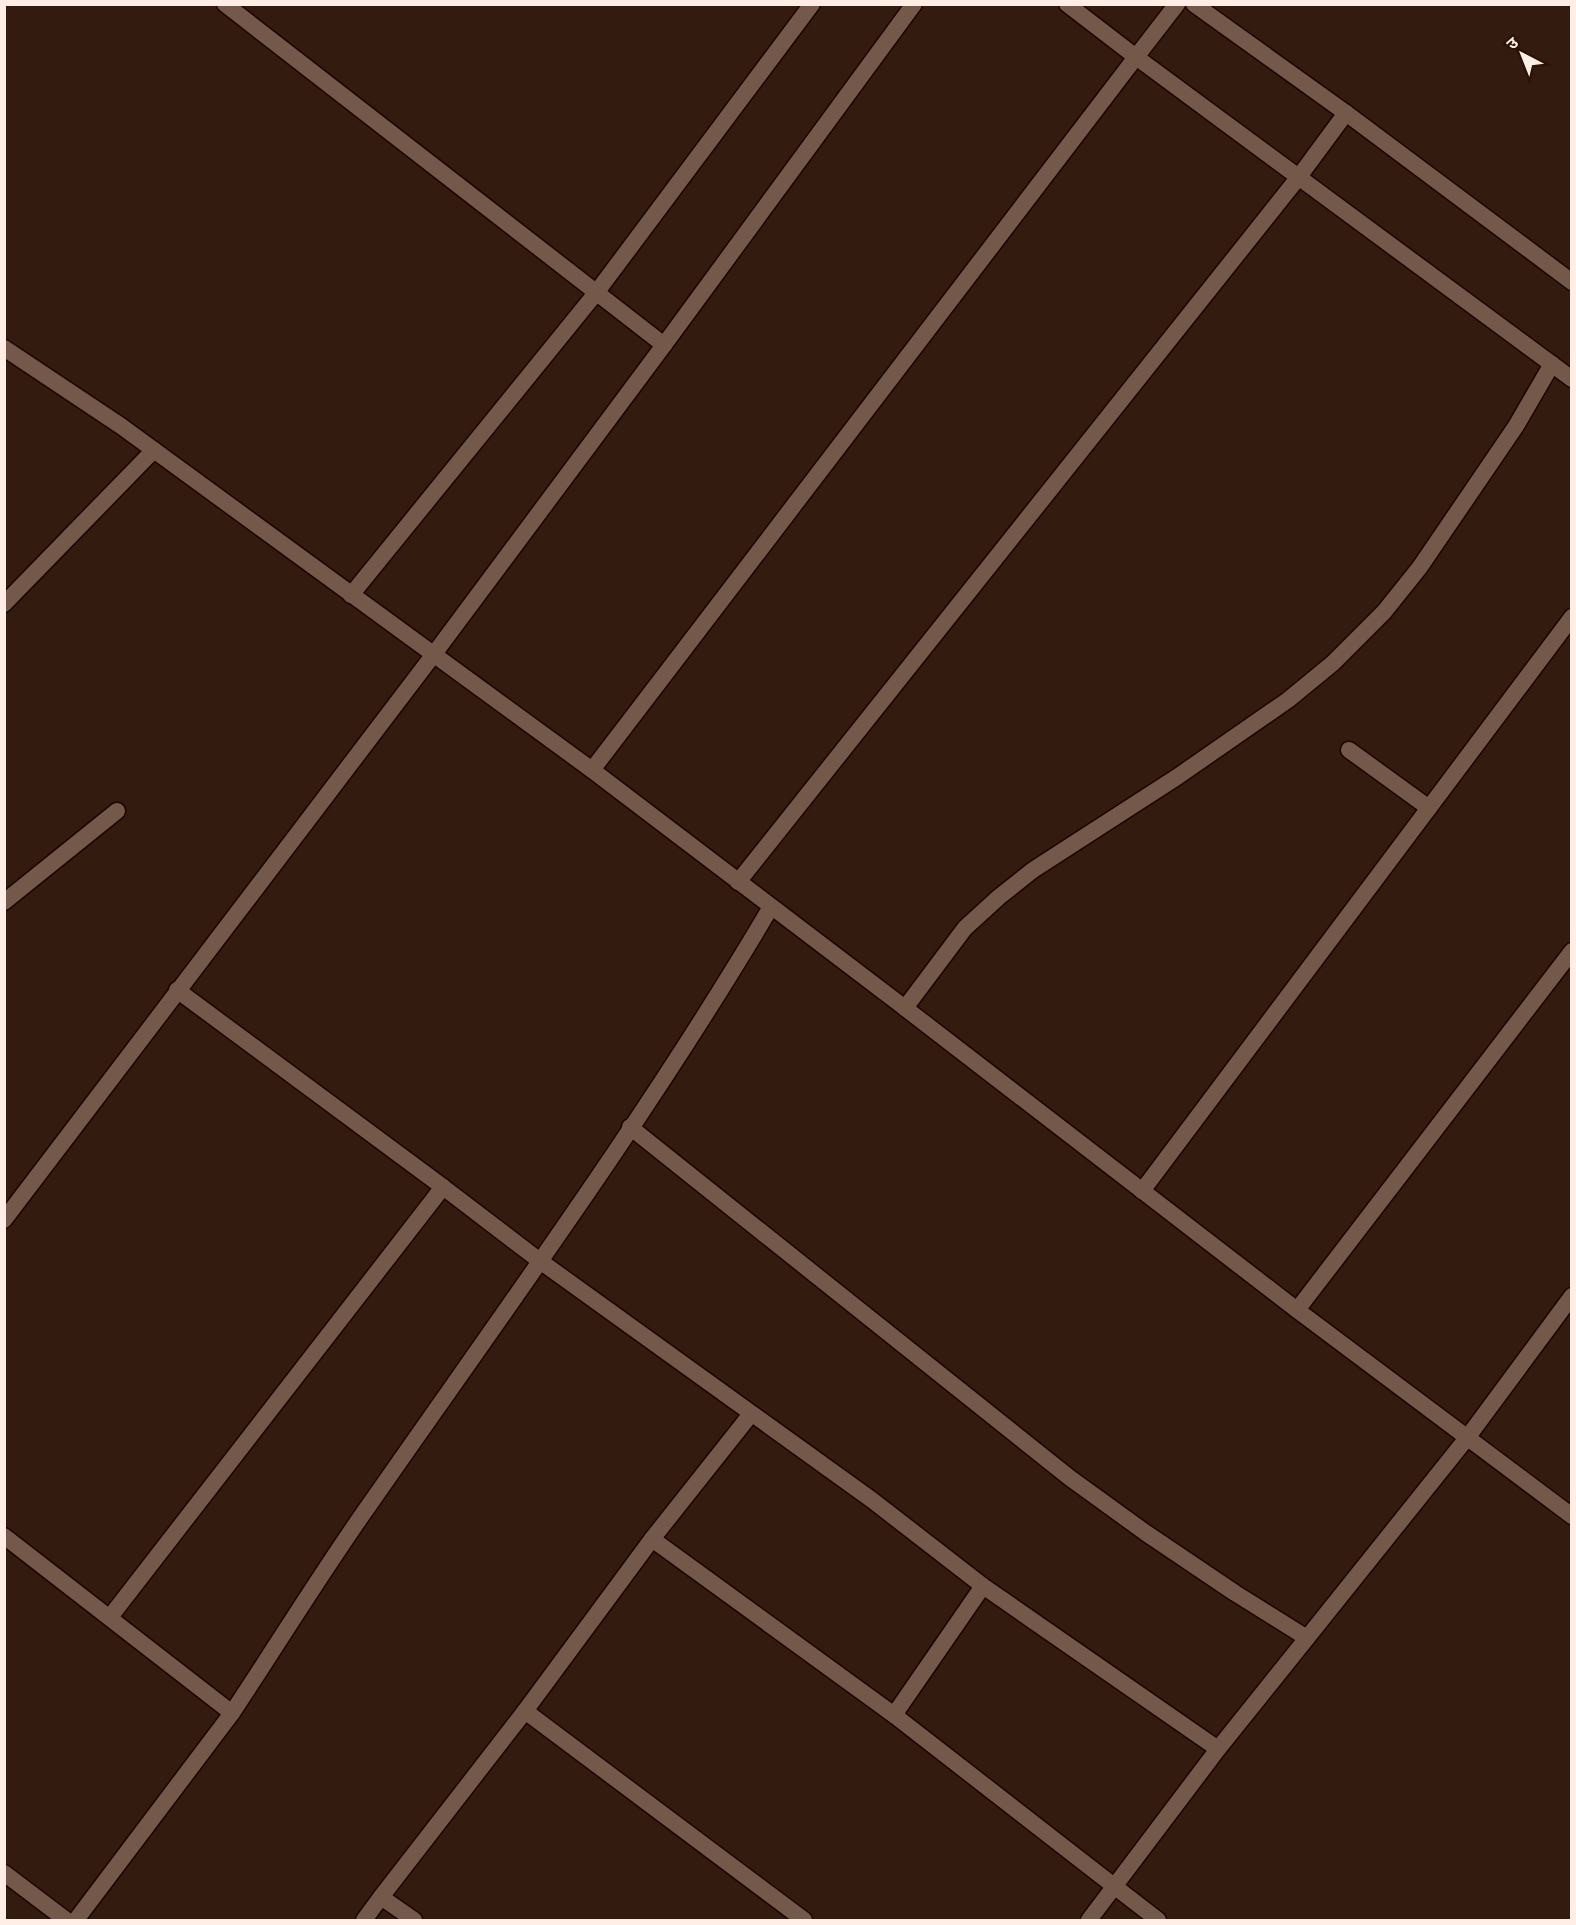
<svg xmlns="http://www.w3.org/2000/svg" width="1576" height="1925" viewBox="0 0 1576 1925" font-family="'Exo 2','Noto Sans Devanagari',sans-serif">
  <rect width="100%" height="100%" fill="#331b0f"/>
  <g fill="none" stroke-linecap="round" stroke-linejoin="round">
    <g stroke="#1a0500" stroke-width="19">
      <g id="service">
        <path d="M225 4 664 345"/>
        <path d="M1067 4 1136 57 1572 379"/>
        <path d="M1194 4 1346 113 1572 282"/>
        <path d="M4 348 121 426 592 770 905 1008 1297 1310 1572 1516"/>
        <path d="M351 595 596 293 812 4"/>
        <path d="M1349 750 1429 808"/>
        <path d="M592 770 1136 57"/>
        <path d="M738 882 1298 178"/>
        <path d="M905 1008 965 928 999 897 1033 870 1177 777 1288 700 1333 663 1384 612 1420 567 1516 426 1552 364"/>
        <path d="M1142 1191 1572 617"/>
        <path d="M4 1220 434 654 664 345 914 4"/>
        <path d="M1297 1310 1572 951"/>
        <path d="M1307 1638 1467 1438 1572 1296"/>
        <path d="M1114 1886 1158 1920"/>
      </g>
    </g>
    <g stroke="#1a0500" stroke-width="19">
      <g id="minor">
        <path d="M1136 57 1177 4"/>
        <path d="M1298 178 1346 113"/>
        <path d="M4 604 154 450"/>
        <path d="M4 902 117 811"/>
        <path d="M630 1127 1070 1478 1146 1533 1235 1593 1307 1638 1218 1749"/>
        <path d="M443 1187 540 1261 872 1500 983 1586"/>
        <path d="M4 1536 232 1713 76 1920"/>
        <path d="M652 1539 894 1715"/>
        <path d="M110 1617 443 1187 177 990"/>
        <path d="M525 1711 652 1539 751 1414"/>
        <path d="M232 1713C279 1642 323 1570 372 1501 508 1306 650 1112 771 907"/>
        <path d="M4 1873 66 1920"/>
        <path d="M381 1897 525 1711 804 1920"/>
        <path d="M364 1920 381 1897 414 1920"/>
        <path d="M1089 1920 1218 1749 983 1586 894 1715 1114 1886"/>
      </g>
    </g>
    <use href="#service" stroke="#74584a" stroke-width="16"/>
    <use href="#minor" stroke="#74584a" stroke-width="16"/>
  </g>
  <rect width="1576" height="1925" fill="none" stroke="#ffeee5" stroke-width="12"/>
  <g transform="translate(1522 54) rotate(318)" stroke="#291206" stroke-width="4.5" paint-order="stroke">
  <path d="M0-4.5L10 22L0 15L-10 22Z" fill="#ffeee5"/>
  <text y="-9" font-size="16" font-weight="bold" text-anchor="middle" fill="#ffeee5">उ</text>
  </g>
</svg>
